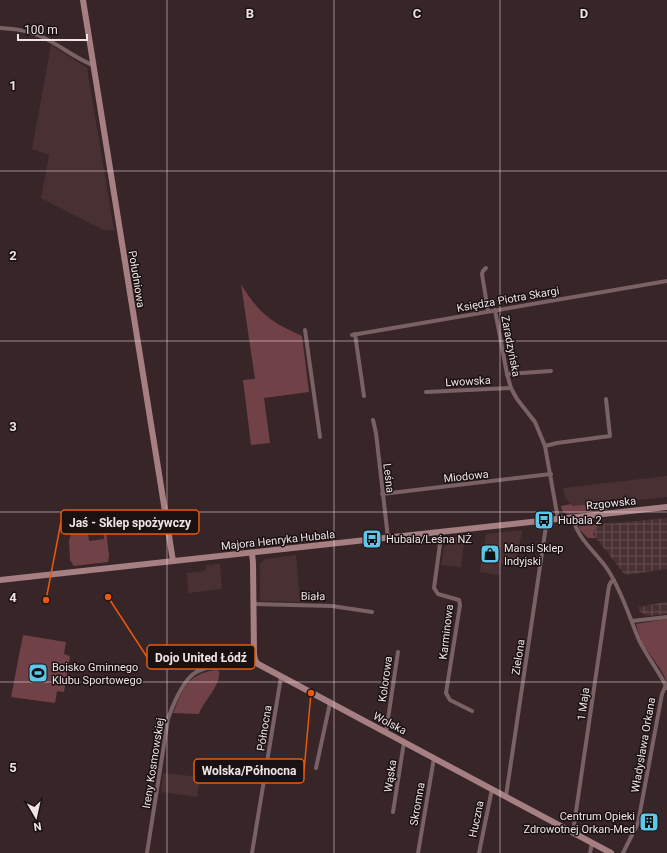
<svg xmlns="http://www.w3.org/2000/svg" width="667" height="853" viewBox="0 0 667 853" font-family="Roboto,sans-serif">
  <defs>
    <pattern id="industrial-grid" width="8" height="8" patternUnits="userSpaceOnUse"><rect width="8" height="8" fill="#493033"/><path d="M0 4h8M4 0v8" fill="none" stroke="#644e50"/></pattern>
  </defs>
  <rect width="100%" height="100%" fill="#382528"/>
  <g fill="#493033">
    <path d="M51 45 87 68 114 230H103L41 198 49 155 32 149Z"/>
    <path d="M667 476V497L582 506H572L565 497 563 488Z"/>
    <path d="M522 530 516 566 501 564 499 575 480 572 486 534Z"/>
    <path d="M465 536 461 567 441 565 444 547 447 545 448 538Z"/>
    <path d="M296 555 300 602 260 601V564L265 559Z"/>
    <path d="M220 564 222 589 188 593 187 573 204 571 206 569V565Z"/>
    <path d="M163 773 200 777 197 797 161 792Z"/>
  </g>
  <g fill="url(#industrial-grid)">
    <path d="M667 518V569L625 575 593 534 598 525Z"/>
    <path d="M667 602V614L647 616 639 611 638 607Z"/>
  </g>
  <g fill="#704248">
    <path d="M241 284C259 314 271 322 302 336L309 392 264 398 270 443 251 445 243 380 255 379Z"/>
    <path d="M607 503 608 508 606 510 568 514 563 512 561 507V506L571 504 572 506Z"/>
    <path d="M619 522 598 525 593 534 596 538H588L579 529V526Z"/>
    <path d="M103 530H106L109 555 108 562 74 566 70 560 69 541 71 534 88 533 89 541 104 539Z"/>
    <path d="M667 619V682L661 670 642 643 636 624Z"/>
    <path d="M23 635 66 642 64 654 70 656 64 692 57 691 55 703 11 697Z"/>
    <path d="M216 670 219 671C221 686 204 700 199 714L173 713C184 688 187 674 216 670Z"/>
  </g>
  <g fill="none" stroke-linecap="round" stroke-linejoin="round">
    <g stroke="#796164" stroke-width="4">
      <path d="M0 28C14 29 27 30 40 36 59 44 74 58 93 65"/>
      <path d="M486 268 483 271 482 274 488 311"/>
      <path d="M495 310 507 374 511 388 517 399 535 422 545 446 558 519"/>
      <path d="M305 330 320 437"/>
      <path d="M355 334 364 396"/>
      <path d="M352 335 667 281"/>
      <path d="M507 374 551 371"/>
      <path d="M426 392 511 388"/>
      <path d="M373 420 376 433 388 538"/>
      <path d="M545 446 557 443 610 436 606 399"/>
      <path d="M382 494 551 474"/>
      <path d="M573 517C576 538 597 553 608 570 622 592 629 616 639 640 647 657 659 671 667 688"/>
      <path d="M440 532V544L434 588 438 594 459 600 460 605 446 693 450 700 472 711"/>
      <path d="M254 604 332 606 372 612"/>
      <path d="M632 621 667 617"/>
      <path d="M386 732 398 652"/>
      <path d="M316 768 330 703"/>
      <path d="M506 796 546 526V520"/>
      <path d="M393 812 404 742"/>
      <path d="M573 832 609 586 611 582 614 580"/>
      <path d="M147 853 168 719C172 706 182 684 192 675 203 665 239 662 255 660"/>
      <path d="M252 853 281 677"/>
      <path d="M418 853 434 758"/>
      <path d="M479 853 492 789"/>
      <path d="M590 853 592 843"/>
      <path d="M623 853 638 823 662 694 666 685"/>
    </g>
    <g stroke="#a67f83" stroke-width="6">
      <path d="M83 0 173 561"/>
      <path d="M252 553 253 563 254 654 255 660 258 664 611 853"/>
      <path d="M0 580 667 507"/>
    </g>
  </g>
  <path fill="none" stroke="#f0e3e5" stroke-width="1" stroke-opacity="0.55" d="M167 0V853M334 0V853M500 0V853M0 171H667M0 341H667M0 512H667M0 682H667"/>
  <defs>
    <g id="bus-square" transform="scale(1)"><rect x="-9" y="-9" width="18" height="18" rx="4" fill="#5cc7e8" stroke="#191112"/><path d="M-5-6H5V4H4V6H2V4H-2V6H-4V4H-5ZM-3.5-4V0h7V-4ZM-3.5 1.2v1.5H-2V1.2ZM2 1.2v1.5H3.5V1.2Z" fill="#111"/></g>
    <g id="shop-square" transform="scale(1)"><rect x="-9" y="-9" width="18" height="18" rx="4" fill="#5cc7e8" stroke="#191112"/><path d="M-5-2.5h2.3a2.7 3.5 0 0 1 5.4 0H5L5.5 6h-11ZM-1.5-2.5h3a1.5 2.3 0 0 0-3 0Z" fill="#111"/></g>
    <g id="stadium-square" transform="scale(1)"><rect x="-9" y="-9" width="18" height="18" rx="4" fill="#5cc7e8" stroke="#191112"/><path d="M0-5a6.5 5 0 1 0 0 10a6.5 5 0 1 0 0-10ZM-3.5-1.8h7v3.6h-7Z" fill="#111"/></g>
    <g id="building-square" transform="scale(1)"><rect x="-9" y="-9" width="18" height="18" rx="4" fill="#5cc7e8" stroke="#191112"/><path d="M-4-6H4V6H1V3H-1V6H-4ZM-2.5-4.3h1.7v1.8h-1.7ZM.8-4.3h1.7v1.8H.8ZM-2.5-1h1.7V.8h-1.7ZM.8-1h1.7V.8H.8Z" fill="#111"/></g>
  </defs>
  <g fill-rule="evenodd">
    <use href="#bus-square" x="544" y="520"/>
    <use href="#bus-square" x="372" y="539"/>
    <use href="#shop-square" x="490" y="554"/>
    <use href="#stadium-square" x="38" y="673"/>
    <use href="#building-square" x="649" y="822"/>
  </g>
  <g text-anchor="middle" stroke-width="3" stroke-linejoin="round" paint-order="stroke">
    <g font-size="11" fill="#f0e3e5" stroke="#191112">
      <text transform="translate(137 279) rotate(81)" y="4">Południowa</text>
      <text transform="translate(508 299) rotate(-10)" y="4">Księdza Piotra Skargi</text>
      <text transform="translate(511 346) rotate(79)" y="4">Zaradzyńska</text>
      <text transform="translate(468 381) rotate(-3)" y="4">Lwowska</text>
      <text transform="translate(466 476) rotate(-6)" y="4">Miodowa</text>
      <text transform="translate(389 478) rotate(83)" y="4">Leśna</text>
      <text transform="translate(611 503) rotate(-6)" y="4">Rzgowska</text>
      <text transform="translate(278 540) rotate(-6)" y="4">Majora Henryka Hubala</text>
      <text transform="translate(313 596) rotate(1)" y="4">Biała</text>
      <text transform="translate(446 632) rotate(-83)" y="4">Karminowa</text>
      <text transform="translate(518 657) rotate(-81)" y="4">Zielona</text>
      <text transform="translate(385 679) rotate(-82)" y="4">Kolorowa</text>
      <text transform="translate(583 704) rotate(-82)" y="4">1 Maja</text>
      <text transform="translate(390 723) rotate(28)" y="4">Wolska</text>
      <text transform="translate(264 728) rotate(-81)" y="4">Północna</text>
      <text transform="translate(643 745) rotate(-80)" y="4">Władysława Orkana</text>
      <text transform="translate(153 763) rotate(-81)" y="4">Ireny Kosmowskiej</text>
      <text transform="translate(390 776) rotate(-81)" y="4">Wąska</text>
      <text transform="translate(417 804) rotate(-80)" y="4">Skromna</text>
      <text transform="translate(476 819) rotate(-78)" y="4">Huczna</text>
    </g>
    <g font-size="11" fill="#f0e3e5" stroke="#191112" text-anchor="start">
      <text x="558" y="524">Hubala 2</text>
      <text x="386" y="543">Hubala/Leśna NŻ</text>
      <text x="504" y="552">Mansi Sklep<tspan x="504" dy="13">Indyjski</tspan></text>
      <text x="52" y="671">Boisko Gminnego<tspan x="52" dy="13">Klubu Sportowego</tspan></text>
      <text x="635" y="820" text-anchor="end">Centrum Opieki<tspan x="635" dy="13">Zdrowotnej Orkan-Med</tspan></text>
    </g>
  </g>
  <g font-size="13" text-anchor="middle" font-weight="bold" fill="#f0e3e5" stroke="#191112" stroke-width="3" stroke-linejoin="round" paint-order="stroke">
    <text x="250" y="18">B</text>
    <text x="417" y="18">C</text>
    <text x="584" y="18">D</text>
    <text x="13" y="90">1</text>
    <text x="13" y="260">2</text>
    <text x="13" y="431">3</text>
    <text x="13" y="602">4</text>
    <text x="13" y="772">5</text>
  </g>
  <path fill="none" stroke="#e8590c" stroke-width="1.5" d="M46 600L61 522M108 597L147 657M311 693L304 771"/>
  <g fill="#e8590c" stroke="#191112" stroke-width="1.5">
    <circle cx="46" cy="600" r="4"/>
    <circle cx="108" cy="597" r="4"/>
    <circle cx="311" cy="693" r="4"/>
  </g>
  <g fill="#191112" stroke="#e8590c" stroke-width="1.5">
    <rect x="61" y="510" width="138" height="24" rx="4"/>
    <rect x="147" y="645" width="108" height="24" rx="4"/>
    <rect x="194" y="759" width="110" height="24" rx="4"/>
  </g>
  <g font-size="12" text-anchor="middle" font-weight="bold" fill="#f0e3e5">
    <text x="130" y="527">Jaś - Sklep spożywczy</text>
    <text x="201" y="662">Dojo United Łódź</text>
    <text x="249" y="775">Wolska/Północna</text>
  </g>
  <g transform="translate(36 817) rotate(171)" stroke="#191112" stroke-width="3" paint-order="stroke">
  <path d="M0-3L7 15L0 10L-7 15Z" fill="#f0e3e5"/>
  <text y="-6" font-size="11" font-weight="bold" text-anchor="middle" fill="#f0e3e5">N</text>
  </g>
  <path d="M18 34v6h69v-6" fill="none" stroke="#f0e3e5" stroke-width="2"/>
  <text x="24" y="34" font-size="12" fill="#f0e3e5" stroke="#191112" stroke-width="3" paint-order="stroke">100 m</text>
</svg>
